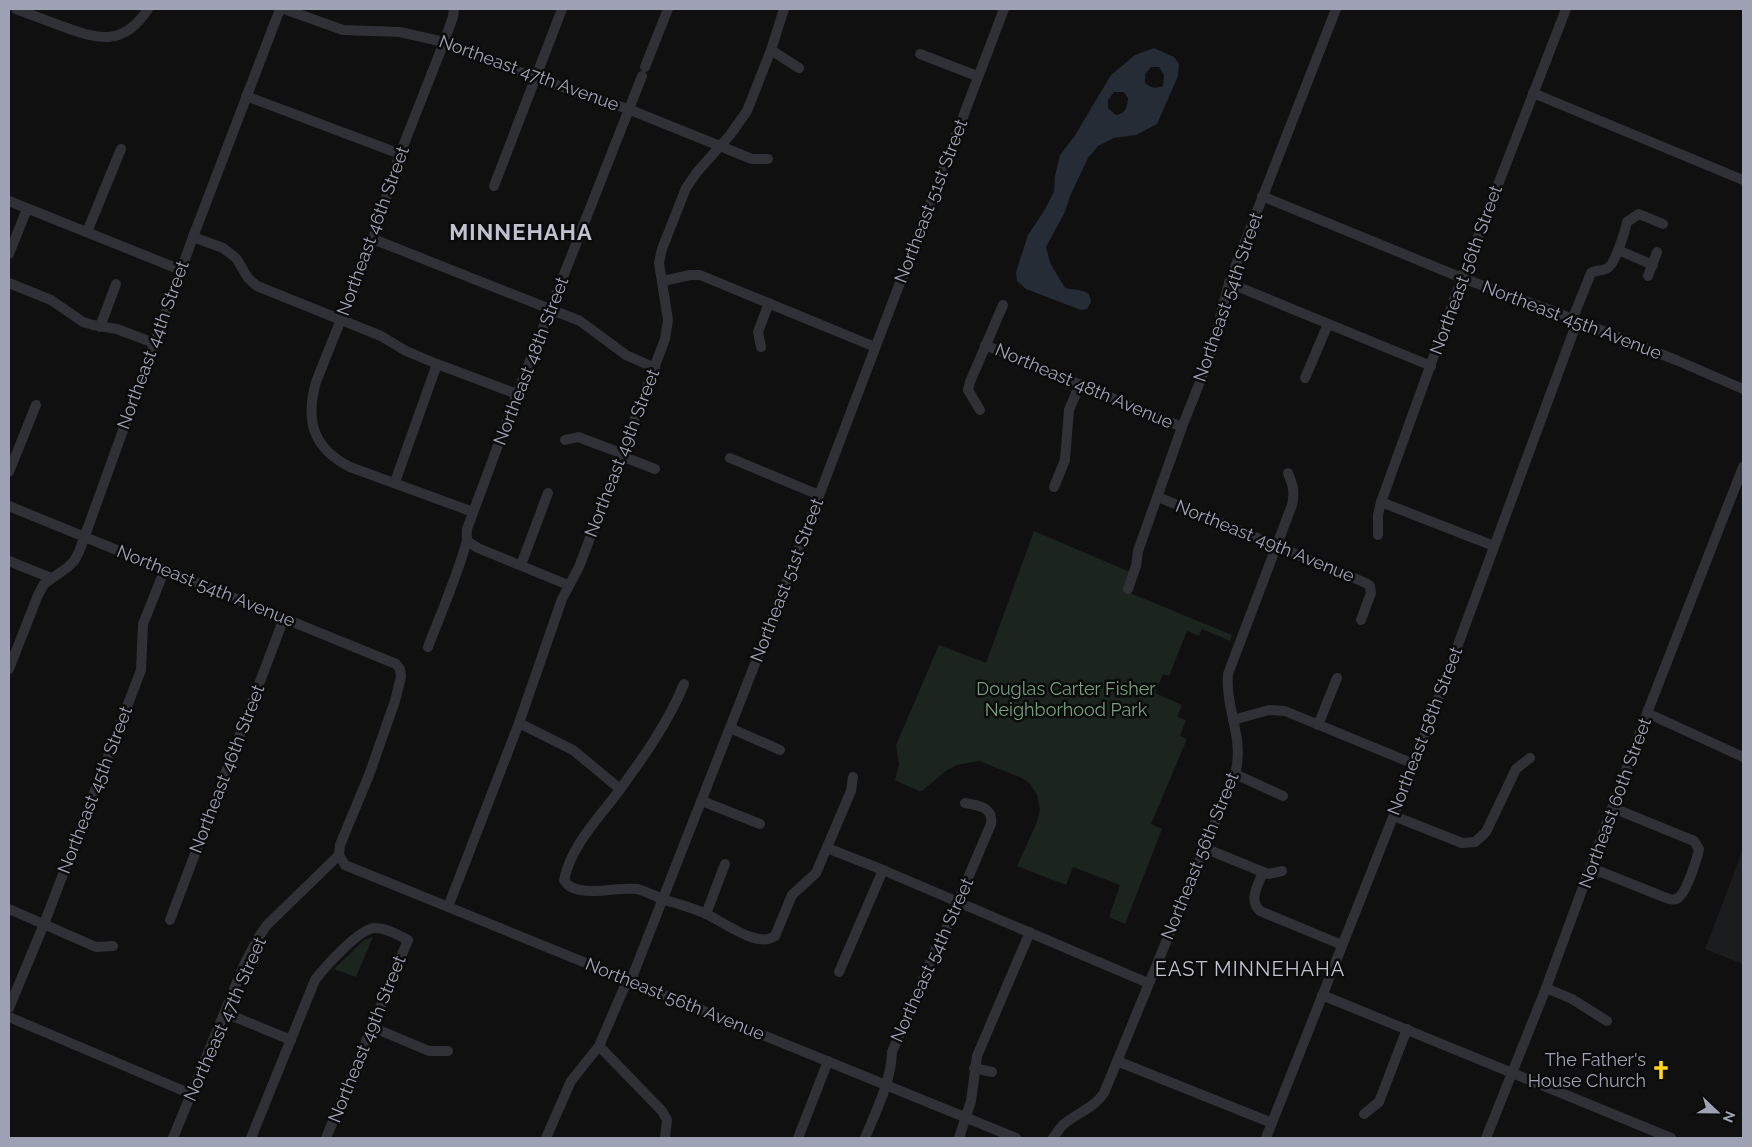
<svg xmlns="http://www.w3.org/2000/svg" width="1752" height="1147" viewBox="0 0 1752 1147" font-family="Raleway,sans-serif">
  <rect width="100%" height="100%" fill="#101011"/>
  <path fill="#1b1c1e" d="M1743 850V964L1705 949Z"/>
  <g fill="#1c241e">
    <path d="M1034 531 1130 572 1123 590 1232 635 1230 641 1202 629 1199 636 1187 631 1169 676 1163 674 1155 693 1182 705 1177 717 1186 720 1180 736 1187 739 1151 824 1162 829 1125 924 1109 917 1120 885 1073 867 1066 885 1017 866 1037 822 1040 810 1037 795 1030 784 1022 778 979 761 957 765 947 770 922 791H919L895 780 899 765 896 745 939 645 986 663Z"/>
    <path d="M373 937 356 977 334 969 364 940Z"/>
  </g>
  <path fill="#252c36" fill-rule="evenodd" d="M1154 48 1174 57 1179 64 1178 76 1157 124 1136 135 1114 138 1098 146 1088 158 1070 196 1065 212 1046 247 1050 263 1065 288C1073 290 1082 289 1089 294L1091 302 1087 309 1081 310 1026 289 1017 281 1016 272 1028 235 1044 211 1054 192 1055 176 1060 155 1074 137 1111 75 1135 55ZM1151 67H1159L1164 75 1163 86C1155 89 1151 88 1145 83V74ZM1114 92H1124L1128 98C1127 106 1126 114 1116 115L1108 108V100Z"/>
  <g fill="none" stroke-linecap="round" stroke-linejoin="round">
    <g stroke="#303037" stroke-width="10">
      <path d="M16 9C32 15 48 21 64 27 100 40 124 46 148 9"/>
      <path d="M284 9 343 30 400 32 444 42 535 78 628 109 752 159H768"/>
      <path d="M454 9 453 17 444 42 400 154 373 239 316 382C305 421 313 448 350 467L473 512"/>
      <path d="M771 50 799 68"/>
      <path d="M920 54 977 76"/>
      <path d="M645 67 668 9"/>
      <path d="M1533 93 1743 180"/>
      <path d="M246 96 400 154"/>
      <path d="M494 186 562 9"/>
      <path d="M1262 196 1462 278 1550 310 1676 360 1743 389"/>
      <path d="M9 201 181 270"/>
      <path d="M87 232 121 149"/>
      <path d="M193 237 223 248 236 258 248 278 257 286 381 336 406 351 437 364 517 394"/>
      <path d="M373 239 580 321 626 355 655 368"/>
      <path d="M1618 250 1653 265"/>
      <path d="M9 254 27 209"/>
      <path d="M1648 276 1657 252"/>
      <path d="M663 281 690 275H700L875 347"/>
      <path d="M9 283 51 300 83 322 93 325 117 329 154 343"/>
      <path d="M1229 283 1431 366"/>
      <path d="M1572 320 1591 273C1596 269 1604 272 1609 267 1616 261 1625 231 1627 222L1639 214 1663 224"/>
      <path d="M100 327 116 284"/>
      <path d="M985 345 1182 427"/>
      <path d="M761 347 758 332 769 303"/>
      <path d="M1305 378 1328 324"/>
      <path d="M980 410 968 390 970 382 1003 305"/>
      <path d="M565 440 578 437 621 453 629 459 655 469"/>
      <path d="M730 458 819 495"/>
      <path d="M9 472 36 405"/>
      <path d="M395 482 437 364"/>
      <path d="M1054 487 1065 460 1069 410 1080 384"/>
      <path d="M1158 497 1366 583 1370 586 1371 593 1361 620"/>
      <path d="M1381 502 1494 546"/>
      <path d="M9 506 396 664 400 669 401 677 395 701 369 775 340 845 339 855 345 865 1016 1138"/>
      <path d="M1378 535V515L1381 502 1462 278 1566 9"/>
      <path d="M467 541 478 548 568 585"/>
      <path d="M9 561 51 578"/>
      <path d="M521 565 548 493"/>
      <path d="M1128 589 1136 566 1138 551 1182 427 1209 359 1229 283 1336 9"/>
      <path d="M428 647C441 613 456 579 466 544 468 539 466 535 467 529L517 394 642 76"/>
      <path d="M9 669 38 595 44 584 68 567 74 561 79 552 193 237 280 9"/>
      <path d="M684 684C668 723 643 758 618 792 598 819 571 846 564 880 575 900 617 886 637 889 646 891 656 897 665 900 679 904 693 908 706 914 722 921 758 949 775 936L792 895 816 873 851 791 853 777"/>
      <path d="M1647 713 1743 757"/>
      <path d="M1233 720 1269 710 1285 711 1414 764"/>
      <path d="M519 723 573 750 620 789"/>
      <path d="M1318 725 1337 678"/>
      <path d="M730 728 780 750"/>
      <path d="M1235 774 1283 796"/>
      <path d="M702 801 760 824"/>
      <path d="M1394 816 1462 843 1475 842 1486 832 1516 769 1530 758"/>
      <path d="M827 848 883 870 1148 983"/>
      <path d="M1204 848 1268 874 1282 871"/>
      <path d="M1591 868 1669 899C1673 900 1677 900 1680 896 1687 890 1697 859 1699 849L1694 841 1613 808"/>
      <path d="M1263 872C1258 886 1248 899 1260 911L1342 945"/>
      <path d="M448 907 519 723 562 599 579 567 665 339 668 320 659 263 662 249 686 188 697 172 730 135 747 111 771 50 784 9"/>
      <path d="M9 909 96 947 113 946"/>
      <path d="M706 914 725 864"/>
      <path d="M170 920 284 618"/>
      <path d="M839 972 883 870"/>
      <path d="M1546 988 1572 999 1607 1021"/>
      <path d="M1322 995 1671 1138"/>
      <path d="M9 1008 44 924 141 670 143 624 165 569"/>
      <path d="M225 1013 291 1040"/>
      <path d="M9 1017 191 1094"/>
      <path d="M372 1027 429 1051H448"/>
      <path d="M599 1046 662 1111 667 1120 665 1138"/>
      <path d="M1117 1061 1272 1123"/>
      <path d="M974 1068 992 1072"/>
      <path d="M1364 1114 1379 1102 1407 1029"/>
      <path d="M173 1138 244 965 258 938 267 925 339 855"/>
      <path d="M251 1138 315 980C324 968 359 929 374 928 385 927 398 935 408 940L326 1138"/>
      <path d="M546 1138 571 1081 599 1046 624 988 631 980 760 651 1004 9"/>
      <path d="M798 1138 828 1061"/>
      <path d="M865 1138C876 1111 891 1082 892 1052L938 944 945 932 991 824C994 807 977 805 965 803"/>
      <path d="M959 1138 971 1101 977 1056 1030 932"/>
      <path d="M1053 1138C1056 1134 1059 1129 1063 1125 1076 1113 1093 1109 1104 1093L1235 774C1245 738 1225 710 1228 674L1292 505C1295 492 1293 485 1288 473"/>
      <path d="M1266 1138 1414 764 1577 322"/>
      <path d="M1486 1138 1546 988 1647 713 1743 467"/>
    </g>
  </g>
  <defs>
    <g id="church-bare" transform="scale(1.5)"><path d="M-1.2-6h2.4v3.5h3.3v2.4h-3.3V6h-2.4V-.1h-3.3v-2.4h3.3Z" fill="#ffd61a" stroke="#0b0b0c" stroke-width="2.5" paint-order="stroke"/></g>
  </defs>
  <g fill-rule="evenodd">
    <use href="#church-bare" x="1661" y="1070"/>
  </g>
  <g text-anchor="middle" stroke-width="5" stroke-linejoin="round" paint-order="stroke">
    <g font-size="18" fill="#9fa2b4" stroke="#0b0b0c">
      <text transform="translate(529 73) rotate(20)" y="6">Northeast 47th Avenue</text>
      <text transform="translate(931 201) rotate(-69)" y="6">Northeast 51st Street</text>
      <text transform="translate(373 231) rotate(-70)" y="6">Northeast 46th Street</text>
      <text transform="translate(1466 270) rotate(-70)" y="6">Northeast 56th Street</text>
      <text transform="translate(1228 297) rotate(-71)" y="6">Northeast 54th Street</text>
      <text transform="translate(1572 320) rotate(21)" y="6">Northeast 45th Avenue</text>
      <text transform="translate(153 345) rotate(-70)" y="6">Northeast 44th Street</text>
      <text transform="translate(531 361) rotate(-69)" y="6">Northeast 48th Street</text>
      <text transform="translate(1084 386) rotate(23)" y="6">Northeast 48th Avenue</text>
      <text transform="translate(622 453) rotate(-69)" y="6">Northeast 49th Street</text>
      <text transform="translate(1265 541) rotate(22)" y="6">Northeast 49th Avenue</text>
      <text transform="translate(787 580) rotate(-69)" y="6">Northeast 51st Street</text>
      <text transform="translate(206 586) rotate(22)" y="6">Northeast 54th Avenue</text>
      <text transform="translate(1425 731) rotate(-69)" y="6">Northeast 58th Street</text>
      <text transform="translate(227 769) rotate(-69)" y="6">Northeast 46th Street</text>
      <text transform="translate(95 790) rotate(-69)" y="6">Northeast 45th Street</text>
      <text transform="translate(1615 803) rotate(-70)" y="6">Northeast 60th Street</text>
      <text transform="translate(1200 856) rotate(-68)" y="6">Northeast 56th Street</text>
      <text transform="translate(932 960) rotate(-66)" y="6">Northeast 54th Street</text>
      <text transform="translate(675 999) rotate(22)" y="6">Northeast 56th Avenue</text>
      <text transform="translate(225 1019) rotate(-66)" y="6">Northeast 47th Street</text>
      <text transform="translate(367 1039) rotate(-68)" y="6">Northeast 49th Street</text>
    </g>
    <g font-size="18" fill="#74a17e" stroke="#0b0b0c">
      <text x="1066" y="695">Douglas Carter Fisher<tspan x="1066" dy="21">Neighborhood Park</tspan></text>
    </g>
    <g font-size="18" fill="#9fa2b4" stroke="#0b0b0c" text-anchor="end">
      <text x="1646" y="1066">The Father's<tspan x="1646" dy="21">House Church</tspan></text>
    </g>
    <g font-size="20" letter-spacing="1" fill="#c1c2cf" stroke="#0b0b0c">
      <text x="1250" y="976">EAST MINNEHAHA</text>
    </g>
    <g font-size="22" font-weight="bold" letter-spacing="1" fill="#c1c2cf" stroke="#0b0b0c">
      <text x="521" y="240">MINNEHAHA</text>
    </g>
  </g>
  <rect width="1752" height="1147" fill="none" stroke="#9fa2b4" stroke-width="20"/>
  <g transform="translate(1717 1112) rotate(112)" stroke="#0b0b0c" stroke-width="4" paint-order="stroke">
  <path d="M0-4L9 19L0 12L-9 19Z" fill="#9fa2b4"/>
  <text y="-8" font-size="14" font-weight="bold" text-anchor="middle" fill="#9fa2b4">N</text>
  </g>
</svg>
